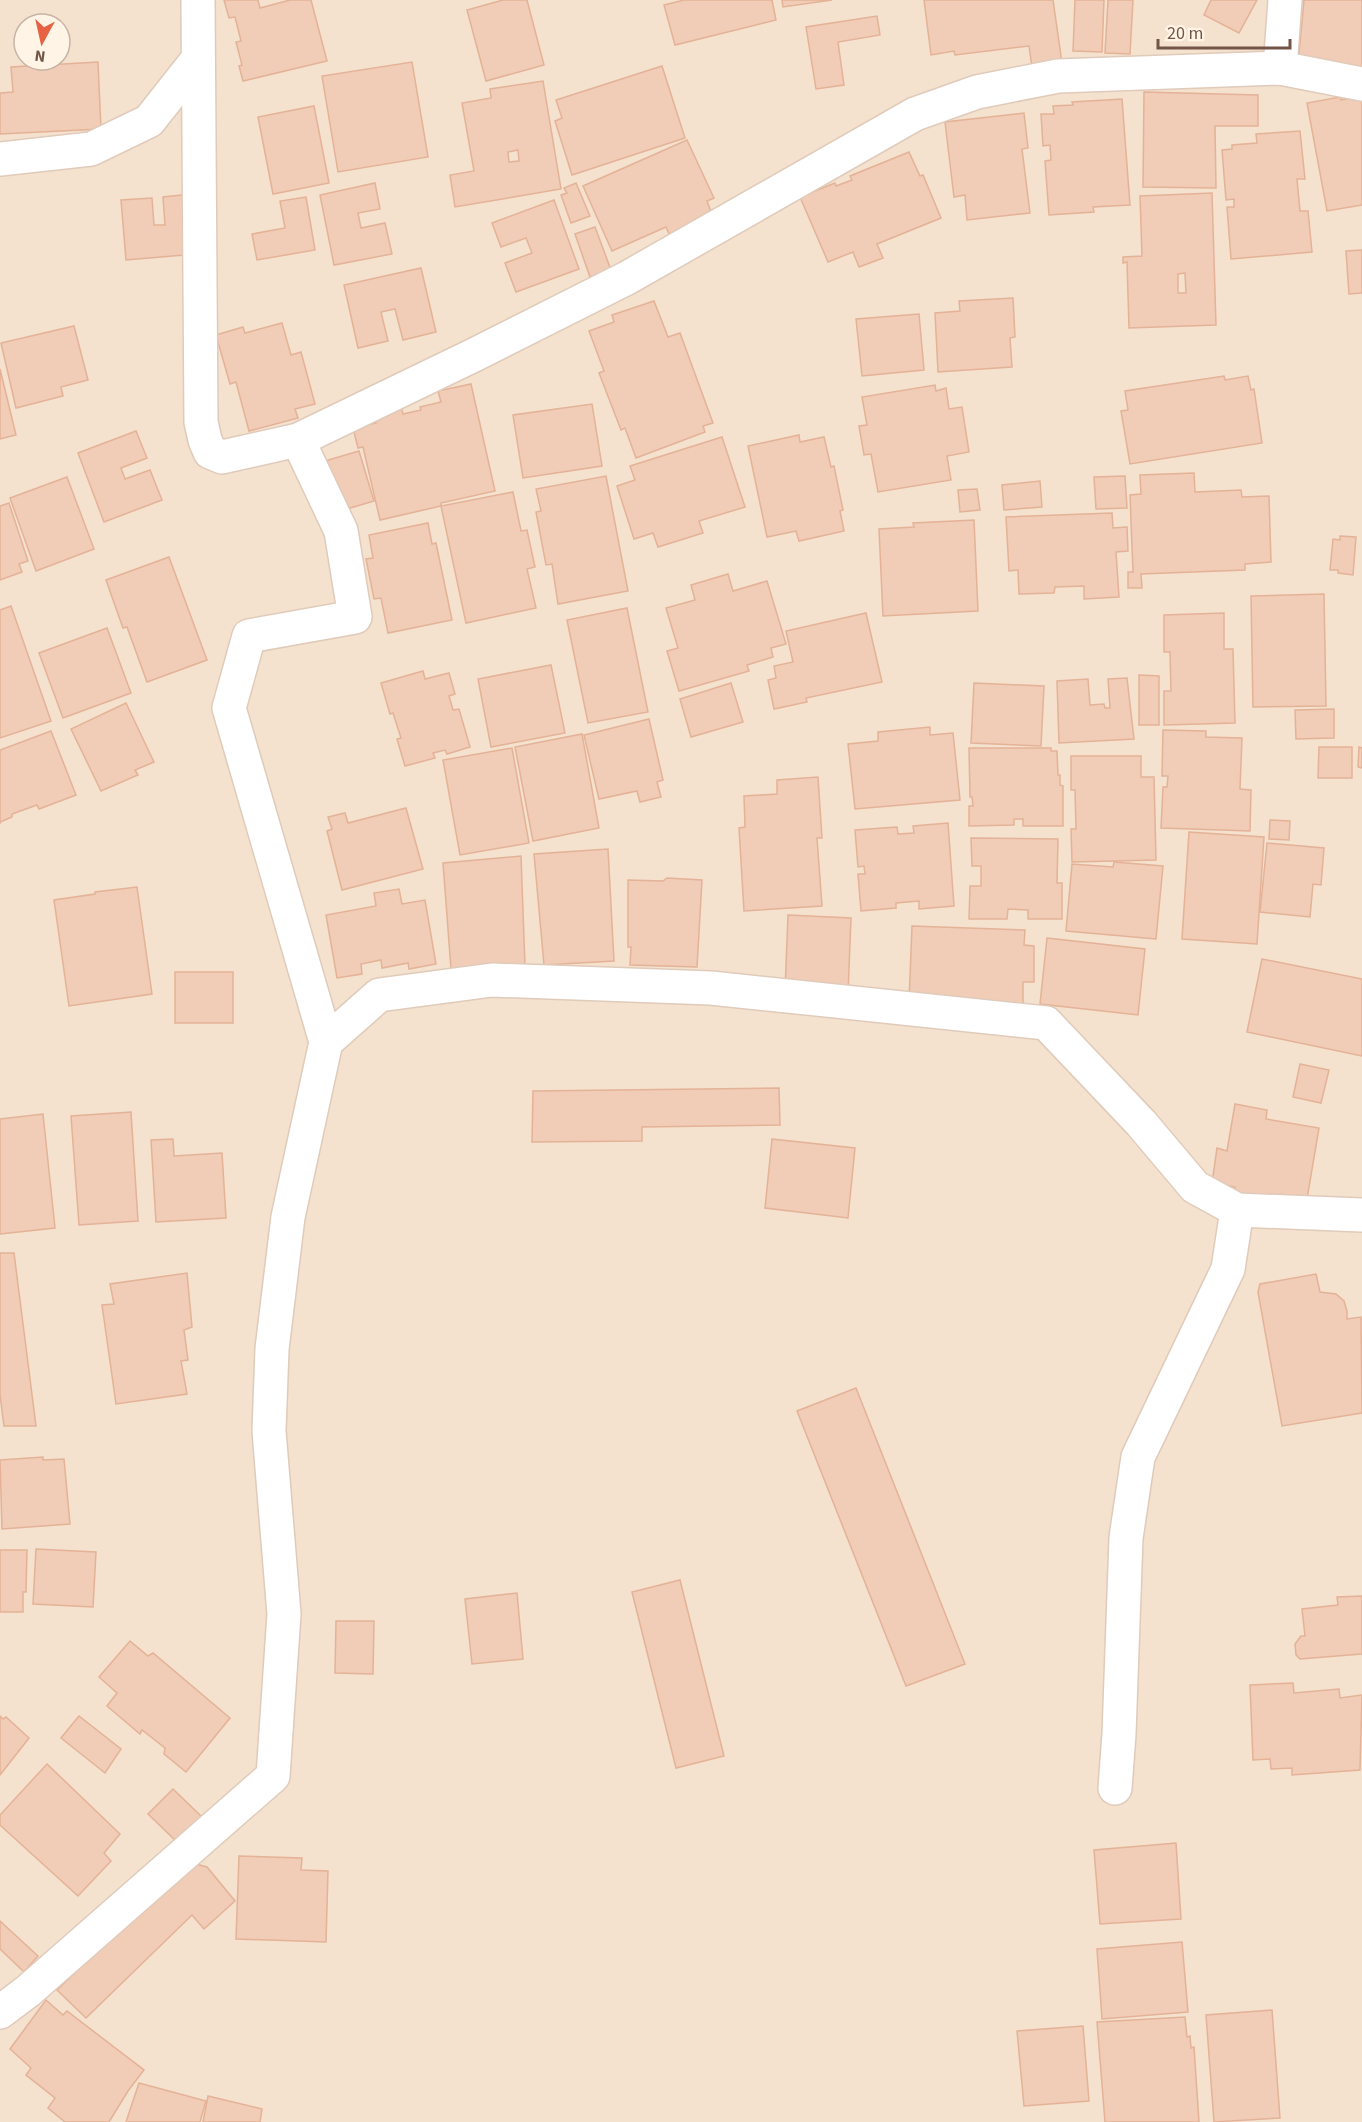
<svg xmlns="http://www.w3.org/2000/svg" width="1362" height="2122" viewBox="0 0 1362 2122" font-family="'Source Sans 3',sans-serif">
  <rect width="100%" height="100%" fill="#fcf0df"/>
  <path fill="#f4e1ce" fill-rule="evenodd" d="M0 0H1362V2122H0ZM24 24H60V60H24Z"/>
  <g fill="#f1ccb7" stroke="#e4b297" stroke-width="1.5" fill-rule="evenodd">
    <path d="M224 0H258L260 8 290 0H311L327 61 243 81 239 66 242 65 236 42 241 41 235 17 229 18Z"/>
    <path d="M503 0H527L544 65 486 81 467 10Z"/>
    <path d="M684 0H772L776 20 675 45 664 5Z"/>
    <path d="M782 0H832L783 7Z"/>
    <path d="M924 0H1053L1062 63 1032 67 1029 46 955 55 954 51 931 55Z"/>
    <path d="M1075 0H1104L1102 52 1073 51Z"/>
    <path d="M1108 0H1133L1130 54 1105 53Z"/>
    <path d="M1211 0H1257L1239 33 1204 15Z"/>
    <path d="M1304 0H1362V70L1298 64Z"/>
    <path d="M877 16 880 35 838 42 844 85 816 89 806 27Z"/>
    <path d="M98 62 101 129 0 134V93L13 92 11 67Z"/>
    <path d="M412 62 428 157 338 172 322 76Z"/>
    <path d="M662 66 685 138 572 175 555 121 562 118 556 100Z"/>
    <path d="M543 81 561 189 455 207 450 175 474 171 462 103 491 98 490 89ZM518 150 519 161 509 162 508 152Z"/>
    <path d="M1144 92 1258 95V126H1215L1216 188 1143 187Z"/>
    <path d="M1362 96V205L1327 211 1307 103 1340 97 1341 100Z"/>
    <path d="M1122 99 1130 205 1093 207 1094 212 1049 215 1045 161 1051 160 1050 145 1043 146 1041 114H1054L1053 106 1073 105 1072 102Z"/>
    <path d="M314 106 329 183 273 194 258 117Z"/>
    <path d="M1024 113 1028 148 1022 149 1030 213 967 220 965 195 954 197 945 122Z"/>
    <path d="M1300 131 1305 179H1297L1300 211H1308L1312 252 1231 259 1227 207H1234V199L1226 200 1222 150 1232 149V145L1257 143 1256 134Z"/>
    <path d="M687 140 714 198 707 201 713 217 670 236 666 227 612 251 583 186Z"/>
    <path d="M909 152 920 176 923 175 941 218 877 244 883 258 859 267 853 252 828 262 800 197 835 183 836 186 852 180 850 176Z"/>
    <path d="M375 183 380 209 358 213 361 228 385 223 392 254 334 265 320 195Z"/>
    <path d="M576 183 590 216 571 223 561 195 567 193 564 188Z"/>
    <path d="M1212 193 1216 325 1129 328 1127 262 1123 263V257L1142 256 1140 196ZM1185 273 1186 293H1178V274Z"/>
    <path d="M191 194 196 254 126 260 121 200 152 198 154 225H165L163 197Z"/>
    <path d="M306 197 315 250 257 260 252 234 285 228 280 201Z"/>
    <path d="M554 200 579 269 516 292 505 263 532 253 526 238 501 247 492 223Z"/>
    <path d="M595 227 611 270 590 277 575 234Z"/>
    <path d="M1362 250V293L1349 294 1346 251Z"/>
    <path d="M421 268 436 332 403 340 395 309 381 312 388 341 358 348 344 285Z"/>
    <path d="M1013 298 1015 337 1010 338 1012 367 938 372 935 313 960 311 959 301Z"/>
    <path d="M654 301 668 337 680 333 713 423 703 426 705 432 636 458 625 428 621 430 599 373 604 371 589 331 614 322 612 315Z"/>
    <path d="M919 314 924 370 862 376 856 319Z"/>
    <path d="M282 323 291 355 301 352 315 404 295 409 298 418 249 431 236 382 230 384 216 335 243 327 245 333Z"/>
    <path d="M74 326 88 380 61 387 63 396 16 408 1 343Z"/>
    <path d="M0 369 16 435 0 439Z"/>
    <path d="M1224 376 1225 380 1248 376 1251 390 1254 389 1262 443 1130 464 1121 411 1128 410 1125 391Z"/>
    <path d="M471 384 495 491 441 503V506L380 520 363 447 358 448 353 428 376 423 374 413 401 407 403 414 421 410 420 407 441 402 438 391Z"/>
    <path d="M935 385 936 391 946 388 949 409 962 407 969 452 947 456 951 480 878 492 871 454 864 455 859 426 867 425 862 397Z"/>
    <path d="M592 404 602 466 523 478 513 415Z"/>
    <path d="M136 431 147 458 121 468 125 479 150 470 162 500 104 522 78 453Z"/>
    <path d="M799 435 800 442 824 437 831 467 834 466 843 510 840 511 844 531 799 541 796 531 767 537 748 446Z"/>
    <path d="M722 437 745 507 699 521 703 533 658 547 653 533 634 539 617 486 635 480 630 466Z"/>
    <path d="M359 451 374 501 340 511 325 461Z"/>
    <path d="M1194 473 1195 492 1241 490 1242 497 1269 496 1271 562 1245 564V570L1141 574 1142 588H1128V572H1133L1130 495 1141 494 1140 475Z"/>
    <path d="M606 476 628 591 558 604 552 564 546 565 536 512 541 511 536 489Z"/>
    <path d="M1125 476 1127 508 1096 509 1094 477Z"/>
    <path d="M67 477 94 549 36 571 10 498Z"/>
    <path d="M1040 481 1042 507 1004 510 1002 485Z"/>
    <path d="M977 489 980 510 960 512 958 490Z"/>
    <path d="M513 492 521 531 527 530 535 567 527 569 536 608 466 623 441 506Z"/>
    <path d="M9 503 28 561 19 564 22 572 0 580V506Z"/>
    <path d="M1112 513 1113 528 1127 527 1128 551 1116 552 1119 597 1084 599V586L1055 587 1054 593 1019 594 1018 570 1009 571 1006 517Z"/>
    <path d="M974 520 978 611 883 616 879 529 914 527 913 523Z"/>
    <path d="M428 523 432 544 436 543 452 620 388 633 381 598 374 599 366 559 373 558 369 535Z"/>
    <path d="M1340 536 1356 537 1353 575 1338 573V570H1330L1333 539 1340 540Z"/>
    <path d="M169 557 207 660 147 682 127 627 123 628 106 580Z"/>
    <path d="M728 574 733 591 767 581 786 644 771 648 773 657 747 665 749 671 679 691 667 651 678 648 666 608 695 600 691 585Z"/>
    <path d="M1324 594 1326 706 1253 707 1251 596Z"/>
    <path d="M11 606 51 721 0 738V610Z"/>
    <path d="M627 608 648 712 588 723 567 620Z"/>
    <path d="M866 613 882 682 806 698 807 702 774 709 768 680 776 678 774 666 793 662 786 631Z"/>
    <path d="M1224 613V649H1233L1235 723 1164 725V691H1171L1170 652H1164V615Z"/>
    <path d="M107 628 131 693 63 718 39 653Z"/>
    <path d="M551 665 565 733 491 747 478 679Z"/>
    <path d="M423 671 425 679 449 673 455 694 449 696 453 710 459 709 470 747 447 754 445 750 433 753 435 758 405 766 397 739 401 738 393 713 390 714 381 683Z"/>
    <path d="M1139 675 1159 676V725H1139Z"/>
    <path d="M1127 678 1134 739 1059 743 1057 681 1088 679 1090 705 1104 704 1105 708H1110L1108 679Z"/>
    <path d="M731 683 743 722 691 737 680 699Z"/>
    <path d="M974 683 1044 686 1041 746 971 743Z"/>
    <path d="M126 703 154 762 135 770 138 775 101 791 71 729Z"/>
    <path d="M1334 709V738L1296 739 1295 710Z"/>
    <path d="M649 719 663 780 657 782 661 797 640 802 637 791 599 799 584 735Z"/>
    <path d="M930 727V735L953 733 960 800 855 809 848 744 878 741V732Z"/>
    <path d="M1163 730 1206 731V737L1242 738 1240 789 1251 790 1250 831 1161 828 1163 787H1167L1168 776H1162Z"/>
    <path d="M51 731 76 795 39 809 37 805 12 814V817L0 822V824V750Z"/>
    <path d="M582 734 599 828 533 841 515 747Z"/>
    <path d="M1319 747H1352V778H1318Z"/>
    <path d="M1359 747 1362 748V768L1358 767Z"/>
    <path d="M512 748 529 843 460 855 443 760Z"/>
    <path d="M969 748H1051V751H1057L1058 775H1060V785L1063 786V826H1023V819H1014V825L969 826V806H973L972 797H970Z"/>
    <path d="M1071 756H1141V777H1154L1156 860 1072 862 1071 829H1076L1075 790H1071Z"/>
    <path d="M818 777 822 838H817L822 906 744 911 739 828 745 827 744 796 777 794V780Z"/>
    <path d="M406 808 423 869 342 890 327 831 332 829 328 817 345 813 348 823Z"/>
    <path d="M1270 820 1290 821 1289 840 1269 839Z"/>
    <path d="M948 823 954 906 919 909V901L896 903V908L861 911 858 874H865L864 866 858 867 855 830 897 827 898 834 914 833 913 826Z"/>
    <path d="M1189 832 1264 837 1257 944 1182 939Z"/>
    <path d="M971 838 1058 839 1057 883H1062V919H1028V910L1008 909 1007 919H969L970 886H981V866H972Z"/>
    <path d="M1267 843 1324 848 1321 885 1313 884 1310 917 1260 912Z"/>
    <path d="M608 849 614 961 544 965 534 854Z"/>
    <path d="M521 856 525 966 451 969 443 863Z"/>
    <path d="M1114 862 1163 866 1156 939 1066 931 1072 864 1113 867Z"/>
    <path d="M667 878 702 880 697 967 630 965 631 947H628V880L663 881Z"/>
    <path d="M137 887 152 994 69 1006 54 900 95 894V892Z"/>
    <path d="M399 889 402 904 425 900 436 964 409 969 408 963 382 968 381 960 361 964 362 974 337 978 326 915 376 906 374 893Z"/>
    <path d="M788 915 851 918 848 994 785 992Z"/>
    <path d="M912 926 1025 930 1024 945 1034 946V982H1023V1006L909 1002Z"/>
    <path d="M1047 938 1145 949 1138 1015 1040 1004Z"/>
    <path d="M1262 959 1362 979V1056L1247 1032Z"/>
    <rect x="175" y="972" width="58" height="51"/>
    <path d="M1300 1064 1329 1070 1321 1103 1293 1097Z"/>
    <path d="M779 1088 780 1125 642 1127V1141L532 1142 533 1091Z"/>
    <path d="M1235 1104 1267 1110 1266 1119 1319 1128 1307 1199 1271 1194 1270 1201 1234 1194 1235 1187 1212 1183 1217 1148 1227 1151Z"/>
    <path d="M131 1112 138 1221 79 1225 71 1116Z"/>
    <path d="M43 1114 55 1228 0 1234V1119Z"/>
    <path d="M173 1139 174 1156 222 1153 226 1218 156 1222 151 1140Z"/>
    <path d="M772 1139 855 1148 848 1218 765 1208Z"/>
    <path d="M0 1253H14L36 1426H4L0 1395Z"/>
    <path d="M187 1273 192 1327 184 1330 188 1360 181 1361 187 1394 116 1404 102 1305 114 1304 110 1284Z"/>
    <path d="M1316 1274 1320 1292 1336 1294 1344 1301 1347 1311V1319L1361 1317 1362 1413 1282 1426 1258 1292 1260 1284Z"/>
    <path d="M856 1388 965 1664 906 1686 797 1411Z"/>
    <path d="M43 1457V1460L64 1459 70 1524 2 1529 0 1460Z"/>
    <path d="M36 1549 96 1552 93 1607 33 1604Z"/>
    <path d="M0 1550H27L26 1592H23V1612H0Z"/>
    <path d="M680 1580 724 1756 676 1768 632 1592Z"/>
    <path d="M517 1593 523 1659 472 1664 465 1599Z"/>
    <path d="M1362 1596V1654L1300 1659 1296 1655 1295 1644 1301 1636H1305L1302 1609 1338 1605 1337 1597Z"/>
    <path d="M336 1621H374L373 1674 335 1673Z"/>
    <path d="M130 1641 148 1656 153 1653 230 1718 186 1772 164 1754 165 1748 142 1730 140 1734 107 1706 117 1693 99 1677Z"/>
    <path d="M1293 1683 1294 1693 1339 1689 1340 1698 1362 1695 1360 1770 1292 1775V1768L1271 1769 1270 1759 1253 1760 1250 1685Z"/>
    <path d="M0 1716 3 1719 6 1717 29 1738 0 1775Z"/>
    <path d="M79 1716 121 1749 105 1773 61 1738Z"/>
    <path d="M47 1764 120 1834 104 1853 111 1861 78 1896 0 1825V1815Z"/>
    <path d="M173 1789 202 1817 177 1842 148 1814Z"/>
    <path d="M1176 1843 1181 1919 1100 1924 1094 1850Z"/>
    <path d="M239 1856 302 1858 301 1870 328 1871 326 1942 236 1939Z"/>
    <path d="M196 1864 207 1867 235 1901 204 1929 192 1915 86 2018 57 1990 174 1875Z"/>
    <path d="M0 1921 38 1956 24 1972 0 1949Z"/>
    <path d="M1182 1942 1188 2012 1102 2019 1097 1949Z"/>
    <path d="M46 2000 63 2015 67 2011 144 2070 128 2091 109 2122H65L48 2108 55 2098 26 2075 31 2068 10 2049Z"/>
    <path d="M1272 2010 1280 2118 1214 2122 1206 2015Z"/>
    <path d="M1185 2017 1187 2037 1190 2036 1191 2048 1194 2047 1199 2122H1105L1097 2022Z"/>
    <path d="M1083 2026 1089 2101 1024 2106 1017 2031Z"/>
    <path d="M139 2083 206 2101 200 2122H126Z"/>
    <path d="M208 2096 262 2109 260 2122H203Z"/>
  </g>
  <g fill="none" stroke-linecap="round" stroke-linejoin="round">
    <g stroke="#e0cbbb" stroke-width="36">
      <g id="minor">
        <path d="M198 0 201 422 205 440 210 452 222 457 298 440"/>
        <path d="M1280 68 1285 0"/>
        <path d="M0 159 91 149 149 121 198 59"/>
        <path d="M326 1042 229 708 249 636 355 617 341 531 298 440 474 355 627 278 915 114 977 92 1058 76 1280 68 1362 84"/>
        <path d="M1115 1788 1119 1734 1126 1538 1138 1457 1228 1269 1237 1210"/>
        <path d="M0 2012 28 1991 273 1776 284 1614 269 1431 272 1349 288 1217 326 1042 379 995 492 980 711 988 1046 1023 1141 1123 1195 1187 1237 1210 1362 1215"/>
      </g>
    </g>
    <use href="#minor" stroke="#fff" stroke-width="33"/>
  </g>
  <g transform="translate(42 42) rotate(188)"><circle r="28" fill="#fff4e5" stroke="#c7b4a6" stroke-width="1.5"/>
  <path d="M0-4.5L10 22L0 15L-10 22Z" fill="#e76143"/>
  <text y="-9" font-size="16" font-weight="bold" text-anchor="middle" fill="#725547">N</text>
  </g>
  <path d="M1158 39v9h132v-9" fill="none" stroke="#725547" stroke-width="3"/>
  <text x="1167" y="39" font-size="18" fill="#725547" stroke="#fff4e5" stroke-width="4.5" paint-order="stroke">20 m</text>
</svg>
